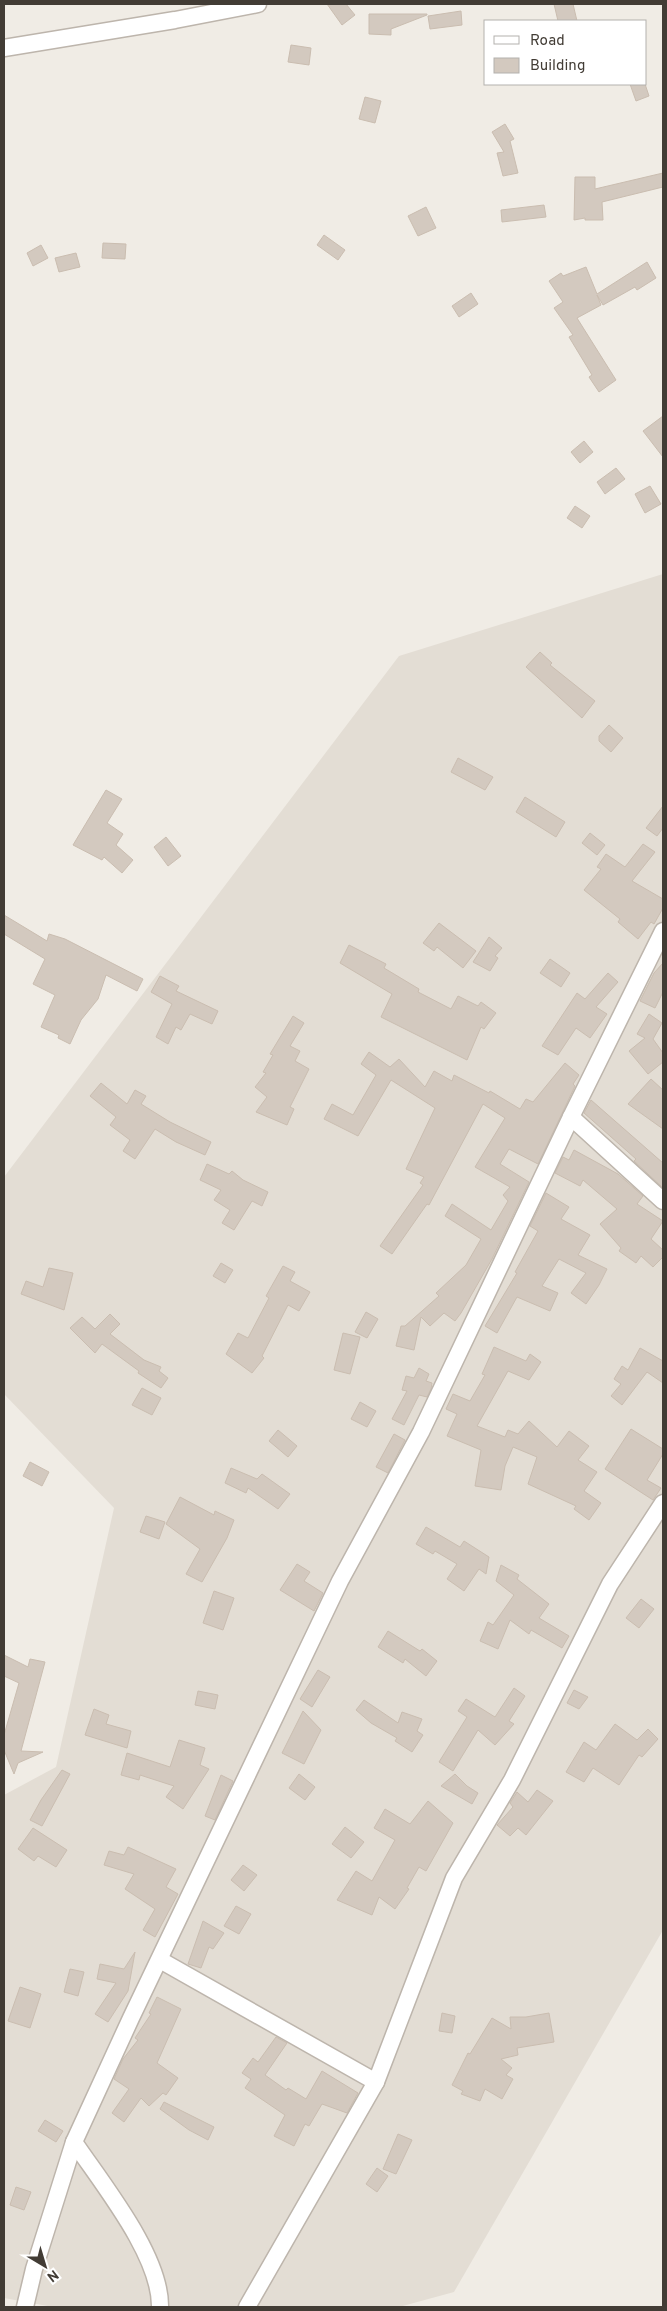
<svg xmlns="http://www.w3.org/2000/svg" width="667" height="2311" viewBox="0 0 667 2311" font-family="Overpass,sans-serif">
  <rect width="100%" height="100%" fill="#f0ece5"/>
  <path fill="#e3ddd4" d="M663 574V1930L454 2292 399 2307H53L4 2298V1795L56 1767 114 1508 4 1394V1177L399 656Z"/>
  <g fill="#d3c9bf" stroke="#cabdb0">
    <path d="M327 4H346L355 15 342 25Z"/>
    <path d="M554 4H573L577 21H558Z"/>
    <path d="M461 11 462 25 430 29 428 16Z"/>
    <path d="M369 14H427V15L391 29V35L369 34Z"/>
    <path d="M291 45 311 48 309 65 288 62Z"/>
    <path d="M630 84H645L649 96 636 101Z"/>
    <path d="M365 97 381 101 375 123 359 119Z"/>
    <path d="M505 124 514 139 510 141 518 173 503 176 497 153 504 152 492 132Z"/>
    <path d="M663 173V187L602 202 603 220H585V218L574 220 575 177H595V189Z"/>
    <path d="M544 205 546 217 502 222 501 210Z"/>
    <path d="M426 207 436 228 418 236 408 216Z"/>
    <path d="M324 235 345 250 338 260 317 245Z"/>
    <path d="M103 243 126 244 125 259 102 258Z"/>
    <path d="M41 245 48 258 33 266 27 253Z"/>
    <path d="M76 253 80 267 59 272 55 258Z"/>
    <path d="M647 262 656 278 637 290 635 287 603 305 597 295 601 305 577 318 616 380 599 392 589 377 592 375 569 337 573 335 554 308 563 302 549 281 561 273 563 276 586 267 597 294Z"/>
    <path d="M471 293 478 304 459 317 452 306Z"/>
    <path d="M663 416V457L643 431Z"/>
    <path d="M584 441 593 452 580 463 571 452Z"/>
    <path d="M616 468 625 479 605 494 597 482Z"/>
    <path d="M650 486 661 504 645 513 635 494Z"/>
    <path d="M575 506 590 516 582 528 567 518Z"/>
    <path d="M540 652 552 663 550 665 595 701 582 718 526 667Z"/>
    <path d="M609 725 623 738 611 752 599 741V736Z"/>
    <path d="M458 758 493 777 485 790 451 772Z"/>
    <path d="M106 790 122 799 107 823 123 834 116 845 133 860 122 873 104 857 102 860 73 845Z"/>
    <path d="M525 797 565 822 556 837 516 812Z"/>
    <path d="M663 806V828L657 836 646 828Z"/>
    <path d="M590 833 605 845 597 855 582 843Z"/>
    <path d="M166 837 181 856 168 866 154 847Z"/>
    <path d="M643 844 655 852 632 881 663 899V908L654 924 651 922 638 939 618 922 620 919 584 890 601 869 597 867 606 854 625 867Z"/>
    <path d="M4 915 47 941 49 934 65 939 143 979 137 991 106 975 98 999 81 1020 70 1044 58 1038 59 1035 41 1027 55 995 33 984 45 959 4 934Z"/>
    <path d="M439 923 476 951 463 968 437 947 434 951 423 943Z"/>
    <path d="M489 937 502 948 495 956 498 958 490 971 473 962Z"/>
    <path d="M349 945 386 964 384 968 419 989 418 992 451 1009 458 996 478 1006 481 1002 496 1013 484 1029 481 1027 467 1060 381 1017 392 994 340 963Z"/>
    <path d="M550 959 570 973 561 987 540 973Z"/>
    <path d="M663 963V992L655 1008 640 1001 654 973Z"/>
    <path d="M608 973 618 982 596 1007 607 1014 590 1038 576 1028 558 1055 542 1046 577 993 585 999Z"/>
    <path d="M160 976 179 986 176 991 218 1011 212 1024 190 1014 181 1030 176 1027 168 1044 156 1037 172 1004 151 992Z"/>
    <path d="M649 1014 662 1023 653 1039 663 1053V1062L648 1074 629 1051 645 1038 637 1034Z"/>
    <path d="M293 1016 304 1023 290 1046 300 1051 295 1061 309 1069 290 1107 294 1109 287 1125 256 1112 267 1097 255 1087 266 1073 263 1072 273 1055 270 1054Z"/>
    <path d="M369 1052 390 1067 399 1059 425 1087 434 1071 452 1081 454 1075 489 1093 490 1091 520 1109 526 1099 533 1102 565 1063 579 1075 573 1084 575 1086 538 1164 509 1149 500 1164 529 1182 492 1259 461 1313 455 1321 444 1313 430 1326 421 1317 414 1350 396 1346 401 1326H405L439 1296 436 1293 466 1265 481 1239 445 1216 452 1204 491 1230 508 1201 503 1195 510 1187 475 1167 505 1118 483 1104 429 1205 427 1204 392 1254 380 1246 423 1185 420 1183 424 1177 406 1169 435 1108 391 1080 358 1136 324 1119 332 1104 353 1115 376 1075 361 1064Z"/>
    <path d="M651 1079 663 1090V1129L628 1104Z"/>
    <path d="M101 1083 127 1104 135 1090 146 1096 141 1104 170 1122 211 1142 205 1155 176 1142 155 1129 135 1159 123 1151 130 1140 110 1125 116 1117 90 1096Z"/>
    <path d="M591 1100 663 1163V1188L634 1161 636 1159 584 1113Z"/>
    <path d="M574 1150 618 1174 643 1196 637 1204 663 1221 651 1239 663 1250V1257L653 1267 641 1256 636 1263 619 1251 621 1248 600 1224 617 1209 583 1180 580 1186 555 1173 563 1157 569 1160Z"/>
    <path d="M207 1164 229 1174 232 1171 243 1180 268 1192 262 1206 252 1201 234 1230 222 1223 230 1210 214 1200 221 1190 200 1180Z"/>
    <path d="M546 1193 569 1207 561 1219 590 1235 578 1255 607 1269 599 1285 586 1304 571 1293 586 1273 559 1259 542 1286 558 1293 550 1311 517 1297 497 1333 485 1326 517 1273 515 1272 538 1231 530 1226Z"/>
    <path d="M221 1263 233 1270 225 1283 213 1276Z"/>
    <path d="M283 1266 295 1272 290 1281 310 1292 299 1311 288 1305 262 1356 264 1358 252 1373 226 1354 238 1333 248 1338 269 1298 266 1296Z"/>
    <path d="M49 1268 73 1273 64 1310 21 1294 26 1281 43 1287Z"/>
    <path d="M366 1312 378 1319 367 1338 355 1332Z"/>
    <path d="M110 1314 120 1324 110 1334 144 1360 161 1367 159 1371 168 1378 161 1388 138 1373 139 1371 102 1344 95 1353 70 1328 82 1317 95 1329Z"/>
    <path d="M343 1333 360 1337 350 1374 334 1370Z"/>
    <path d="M494 1347 526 1361 530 1354 541 1362 529 1380 508 1371 477 1426 505 1437 508 1430 518 1434 529 1421 557 1447 569 1431 589 1446 578 1460 597 1472 584 1491 601 1503 589 1520 574 1509 576 1506 528 1484 537 1457 513 1447 505 1466 501 1490 475 1486 481 1450 447 1436 457 1414 446 1409 453 1394 470 1401 485 1375 482 1374Z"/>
    <path d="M640 1348 663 1361V1383L647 1372 622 1405 611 1396 621 1384 614 1379 622 1366 628 1370Z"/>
    <path d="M419 1368 429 1374 426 1381 432 1383 431 1389 427 1397 419 1395 404 1425 392 1419 407 1391 402 1390 406 1376 414 1378Z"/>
    <path d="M142 1388 161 1398 152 1415 132 1405Z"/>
    <path d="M360 1402 376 1411 367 1427 351 1419Z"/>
    <path d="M631 1429 663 1449V1454L647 1480 661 1488 653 1500 605 1469Z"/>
    <path d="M278 1430 297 1446 288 1457 269 1441Z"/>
    <path d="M394 1434 405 1440 388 1473 376 1467Z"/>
    <path d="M30 1462 49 1472 42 1486 23 1476Z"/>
    <path d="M231 1468 257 1479 262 1474 290 1494 278 1509 248 1488 246 1493 225 1483Z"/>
    <path d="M180 1497 214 1515 215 1511 234 1520 227 1538 202 1582 186 1574 200 1549 166 1524Z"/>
    <path d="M146 1516 165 1522 159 1539 140 1532Z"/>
    <path d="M426 1527 460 1547 464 1541 489 1557 486 1574 479 1569 464 1591 447 1579 457 1564 435 1551 433 1554 416 1544Z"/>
    <path d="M297 1564 310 1572 304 1581 323 1593 314 1611 280 1590Z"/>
    <path d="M501 1565 519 1575 517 1579 549 1604 539 1618 569 1636 562 1648 531 1630 529 1634 510 1620 498 1649 480 1641 488 1622 493 1625 514 1595 496 1581Z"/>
    <path d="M214 1591 234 1598 223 1630 203 1623Z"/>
    <path d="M641 1599 654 1609 639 1628 626 1618Z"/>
    <path d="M388 1631 420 1651 422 1649 437 1661 426 1676 405 1659 403 1663 378 1647Z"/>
    <path d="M4 1655 28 1667 30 1659 45 1662 21 1751 43 1752 18 1763 14 1774 4 1750V1735L19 1683 4 1676Z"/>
    <path d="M318 1670 330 1677 312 1707 300 1699Z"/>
    <path d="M514 1688 525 1696 509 1721 514 1724 495 1745 478 1730 453 1771 439 1762 467 1717 458 1711 466 1699 495 1717Z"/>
    <path d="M574 1690 588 1697 579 1709 567 1703Z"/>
    <path d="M198 1691 218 1695 215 1709 195 1705Z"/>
    <path d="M364 1700 398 1723 402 1712 422 1719 417 1731 423 1735 412 1752 395 1741 397 1738 371 1723 356 1710Z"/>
    <path d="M94 1709 109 1715 106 1724 131 1731 127 1748 85 1735Z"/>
    <path d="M303 1711 321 1730 304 1764 282 1753Z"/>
    <path d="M615 1724 637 1740 648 1729 658 1739 642 1757 639 1755 619 1785 593 1768 584 1782 566 1772 584 1742 596 1750Z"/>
    <path d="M179 1740 205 1748 200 1765 209 1769 183 1809 166 1797 174 1786 140 1775 139 1780 121 1775 127 1753 170 1767Z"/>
    <path d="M62 1770 70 1774 42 1826 30 1820 41 1800Z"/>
    <path d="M299 1774 315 1787 305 1800 289 1788Z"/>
    <path d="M455 1774 467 1786 478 1793 472 1804 441 1786Z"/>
    <path d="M221 1775 233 1781 215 1820 205 1816Z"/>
    <path d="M537 1790 553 1801 526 1835 518 1828 510 1836 497 1825 513 1807 510 1803 517 1792 528 1802Z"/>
    <path d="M428 1801 453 1823 426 1871 419 1867 407 1888 409 1889 395 1909 379 1897 372 1915 337 1900 356 1871 372 1881 395 1840 374 1828 385 1809 410 1824Z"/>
    <path d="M345 1827 364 1842 351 1858 332 1844Z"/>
    <path d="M33 1828 67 1850 56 1867 38 1856 34 1861 18 1849Z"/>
    <path d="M128 1847 176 1869 166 1887 178 1894 155 1937 143 1930 155 1909 125 1889 134 1874 104 1865 109 1851 124 1855Z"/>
    <path d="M243 1865 257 1875 244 1891 231 1880Z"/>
    <path d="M236 1906 251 1914 239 1934 224 1926Z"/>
    <path d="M203 1921 224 1933 213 1949 209 1947 201 1968 188 1964Z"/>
    <path d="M135 1952 128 1991 108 2022 95 2014 116 1983 97 1979 100 1964 124 1969Z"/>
    <path d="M70 1969 84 1972 78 1996 64 1992Z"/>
    <path d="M20 1987 41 1994 30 2028 8 2021Z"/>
    <path d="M157 1997 181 2009 157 2063 178 2078 166 2095 163 2093 149 2106 141 2098 124 2122 112 2113 129 2089 114 2079 123 2059 138 2040 135 2038 151 2014 149 2013Z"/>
    <path d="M442 2013 455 2016 452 2033 439 2031Z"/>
    <path d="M549 2013 554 2042 517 2048 518 2055 501 2059 512 2068 506 2075 513 2079 502 2099 485 2089 480 2101 461 2094 463 2091 452 2085 468 2053 470 2054 492 2018 511 2029 510 2017H526Z"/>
    <path d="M276 2037 287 2043 265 2075 286 2090 288 2088 306 2099 322 2071 358 2093 347 2113 322 2104 309 2126 305 2124 294 2146 274 2136 285 2115 245 2088 251 2079 242 2073 253 2058 258 2062Z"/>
    <path d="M164 2102 214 2127 208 2140 189 2130 160 2109Z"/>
    <path d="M45 2120 63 2131 56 2142 38 2131Z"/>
    <path d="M398 2134 412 2140 396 2174 383 2169Z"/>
    <path d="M377 2168 388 2176 377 2192 366 2184Z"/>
    <path d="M16 2187 31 2192 24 2210 10 2205Z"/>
  </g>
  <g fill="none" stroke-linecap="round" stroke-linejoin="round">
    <g stroke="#bdb5ac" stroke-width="19">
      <g id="street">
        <path d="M4 48 175 20 258 4"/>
        <path d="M571 1117 663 1201"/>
        <path d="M160 1960 376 2082"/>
        <path d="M74 2142C103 2185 161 2256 160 2307"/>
        <path d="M25 2307 34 2269 74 2142 131 2018 340 1581 421 1432 571 1117 663 931"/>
        <path d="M247 2307 376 2082 454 1878 512 1780 610 1584 663 1503"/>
      </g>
    </g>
    <use href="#street" stroke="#fff" stroke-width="16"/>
  </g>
  <rect width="667" height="2311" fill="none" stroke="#423c35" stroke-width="10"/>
  <rect x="484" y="20" width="162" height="65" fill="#ffffff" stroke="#b3b1ae"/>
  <rect x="494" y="36" width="25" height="8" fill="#ffffff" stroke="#b3b1ae"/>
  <text x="530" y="45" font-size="15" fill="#423c35">Road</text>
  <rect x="494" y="58" width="25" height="15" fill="#d3c9bf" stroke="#b3b1ae"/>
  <text x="530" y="70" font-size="15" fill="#423c35">Building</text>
  <g transform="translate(45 2266) rotate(142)" stroke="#ffffff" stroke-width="4" paint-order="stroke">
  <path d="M0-4L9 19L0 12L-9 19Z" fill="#423c35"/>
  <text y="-8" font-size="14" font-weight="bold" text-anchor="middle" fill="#423c35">N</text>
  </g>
</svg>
